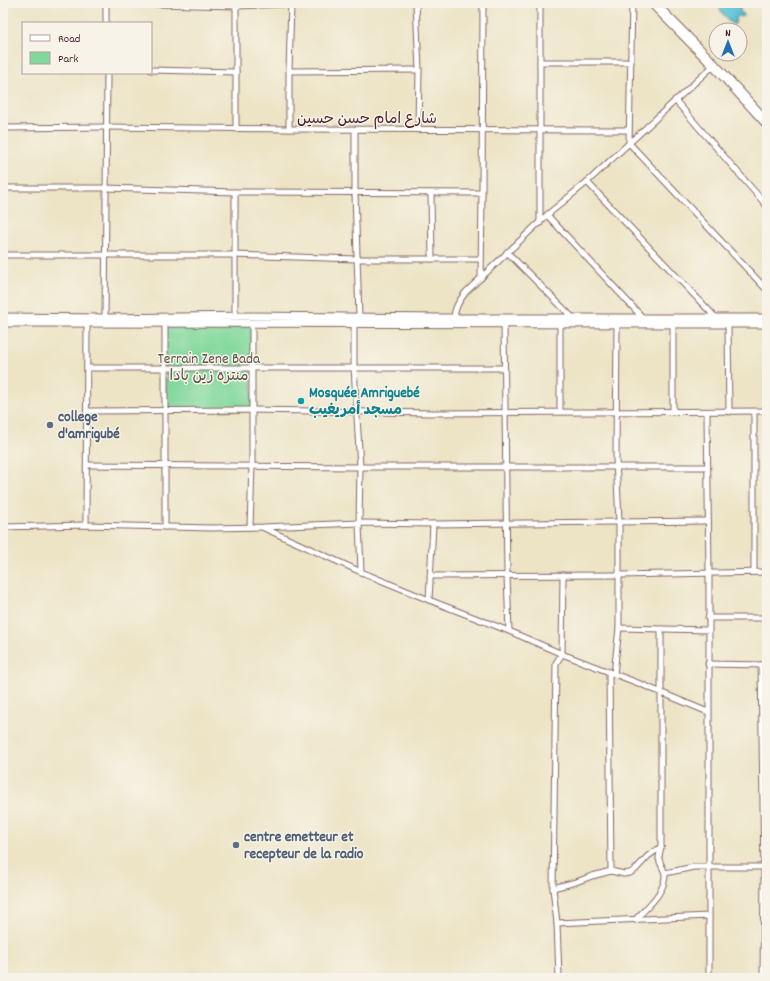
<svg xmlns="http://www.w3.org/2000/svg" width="770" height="981" viewBox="0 0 770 981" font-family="Dekko,'Playpen Sans Arabic',sans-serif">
  <rect width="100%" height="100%" fill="#f7f3e8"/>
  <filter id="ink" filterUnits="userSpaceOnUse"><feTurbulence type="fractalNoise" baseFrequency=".025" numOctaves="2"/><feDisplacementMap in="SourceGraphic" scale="8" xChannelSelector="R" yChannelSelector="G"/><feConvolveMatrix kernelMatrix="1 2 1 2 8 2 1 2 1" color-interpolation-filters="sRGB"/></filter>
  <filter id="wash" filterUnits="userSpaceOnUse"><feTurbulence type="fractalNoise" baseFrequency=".012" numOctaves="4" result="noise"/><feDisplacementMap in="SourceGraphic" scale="16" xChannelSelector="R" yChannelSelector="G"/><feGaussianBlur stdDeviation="0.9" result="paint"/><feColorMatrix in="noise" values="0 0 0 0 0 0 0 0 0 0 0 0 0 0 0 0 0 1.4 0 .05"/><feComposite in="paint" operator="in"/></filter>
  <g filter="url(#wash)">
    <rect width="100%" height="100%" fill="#ede4c6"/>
    <path fill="#82d89c" stroke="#667c64" d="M165 323H252V410L166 411Z"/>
    <path fill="#57c1d3" stroke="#50707f" d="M712 3H740V12L744 14 742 17 737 16 735 24 734 25 729 22 717 6H714Z"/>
  </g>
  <g filter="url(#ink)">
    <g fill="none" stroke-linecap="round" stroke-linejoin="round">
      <g stroke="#836461" stroke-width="7">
        <g id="street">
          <path d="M106 3V23"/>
          <path d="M118 3 236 6 309 3"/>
          <path d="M416 3 419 70 418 130"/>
          <path d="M632 3 629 143 767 290"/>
          <path d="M236 4V129"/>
          <path d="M540 62H631"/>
          <path d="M151 70 236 72"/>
          <path d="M289 71 419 70"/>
          <path d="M675 100 767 206"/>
          <path d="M3 128 106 127 289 129 629 130"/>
          <path d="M289 129V71L291 3"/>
          <path d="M355 130V193L359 317"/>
          <path d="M587 182 717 319"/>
          <path d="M3 188H106L235 192 482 193"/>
          <path d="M235 192V316"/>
          <path d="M431 193 432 259"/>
          <path d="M547 215 643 318"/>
          <path d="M540 223V3"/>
          <path d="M507 252 572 317"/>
          <path d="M3 255H234L357 259H481"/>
          <path d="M481 278 482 193 483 3"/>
          <path d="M105 320 107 73"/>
          <path d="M454 320C454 308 459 301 466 292L547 215 587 182 714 65"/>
          <path d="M354 323V367L360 467 359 523 361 572"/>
          <path d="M504 324 507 575 509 631"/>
          <path d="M560 324V411"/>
          <path d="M728 325 729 412"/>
          <path d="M87 368H504"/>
          <path d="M87 411 252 410 433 413 767 411"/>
          <path d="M673 412V324"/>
          <path d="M754 412V572"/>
          <path d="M707 413 709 573V978"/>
          <path d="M87 465 360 467H707"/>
          <path d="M86 525 87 323"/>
          <path d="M3 527 86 525 211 528 263 527 359 523 433 524 708 521"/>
          <path d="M165 527V323"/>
          <path d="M250 527 252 467V323"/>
          <path d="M264 528 361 572 429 600 509 631 562 654 638 683 708 712"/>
          <path d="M430 576 619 575 767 572"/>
          <path d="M429 600 433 524"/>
          <path d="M708 618H767"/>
          <path d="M619 628 708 630"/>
          <path d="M708 664 767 665"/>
          <path d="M761 665 764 873 763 978"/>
          <path d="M609 672 611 871"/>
          <path d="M614 674 619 628V521L616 459 617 324"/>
          <path d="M665 873 694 867H763"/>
          <path d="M553 888 576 882 592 876 611 871 624 874 630 873 635 870 648 856 661 847"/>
          <path d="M635 920C646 908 666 892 665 874 664 869 660 864 659 859 659 856 660 851 661 847V630"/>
          <path d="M557 923 709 916"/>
          <path d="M559 978 557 923 553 888 556 663 562 654 563 575"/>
        </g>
      </g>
      <g stroke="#836461" stroke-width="9">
        <g id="secondary">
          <path d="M3 317 105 318 251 316 442 318H767"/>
          <path d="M3 323 767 324"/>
        </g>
      </g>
      <g stroke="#836461" stroke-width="12">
        <path id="highway" d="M653 3 714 65 767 123"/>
      </g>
      <use href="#street" stroke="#fff" stroke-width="5"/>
      <use href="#secondary" stroke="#fff" stroke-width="7"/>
      <use href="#highway" stroke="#fff" stroke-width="10"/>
    </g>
  </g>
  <circle fill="#0f9aa8" stroke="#f7f3e8" stroke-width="1.5" cx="301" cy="401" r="4"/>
  <g fill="#5c6f8a" stroke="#f7f3e8" stroke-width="1.5">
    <circle cx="50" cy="425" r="4"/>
    <circle cx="236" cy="845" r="4"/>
  </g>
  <g text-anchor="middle" stroke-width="3" stroke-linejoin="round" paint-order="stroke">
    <g font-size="15" fill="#4a1f2b" stroke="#f7f3e8">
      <text x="367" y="123">شارع امام حسن حسين</text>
    </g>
    <g font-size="15" fill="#5b564d" stroke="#f7f3e8">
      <text x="209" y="363">Terrain Zene Bada<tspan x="209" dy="17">منتزه زين بادا</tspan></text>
    </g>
    <g font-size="15" font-weight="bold" fill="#0d838f" stroke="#f7f3e8" text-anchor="start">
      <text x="309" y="397">Mosquée Amriguebé<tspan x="309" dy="17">مسجد أمريغيب</tspan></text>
    </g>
    <g font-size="15" font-weight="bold" fill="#4e5e75" stroke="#f7f3e8" text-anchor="start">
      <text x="58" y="421">college<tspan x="58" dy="17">d'amrigubé</tspan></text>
      <text x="244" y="841">centre emetteur et<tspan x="244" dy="17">recepteur de la radio</tspan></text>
    </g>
  </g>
  <rect width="770" height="981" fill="none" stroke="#f7f3e8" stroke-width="16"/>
  <rect x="22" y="22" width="130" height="52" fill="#f7f3e8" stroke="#b29e9c"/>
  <rect x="30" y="35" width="20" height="6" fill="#ffffff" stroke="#b29e9c"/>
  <text x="58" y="42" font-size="12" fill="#4a1f2b">Road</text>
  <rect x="30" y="52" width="20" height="12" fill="#82d89c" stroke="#b29e9c"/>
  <text x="58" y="62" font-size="12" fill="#4a1f2b">Park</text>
  <g transform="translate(728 42)"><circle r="19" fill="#f7f3e8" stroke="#b29e9c"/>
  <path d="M0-3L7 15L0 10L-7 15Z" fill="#1f6fb2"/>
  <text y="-6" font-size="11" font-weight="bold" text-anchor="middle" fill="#4a1f2b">N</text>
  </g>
</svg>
